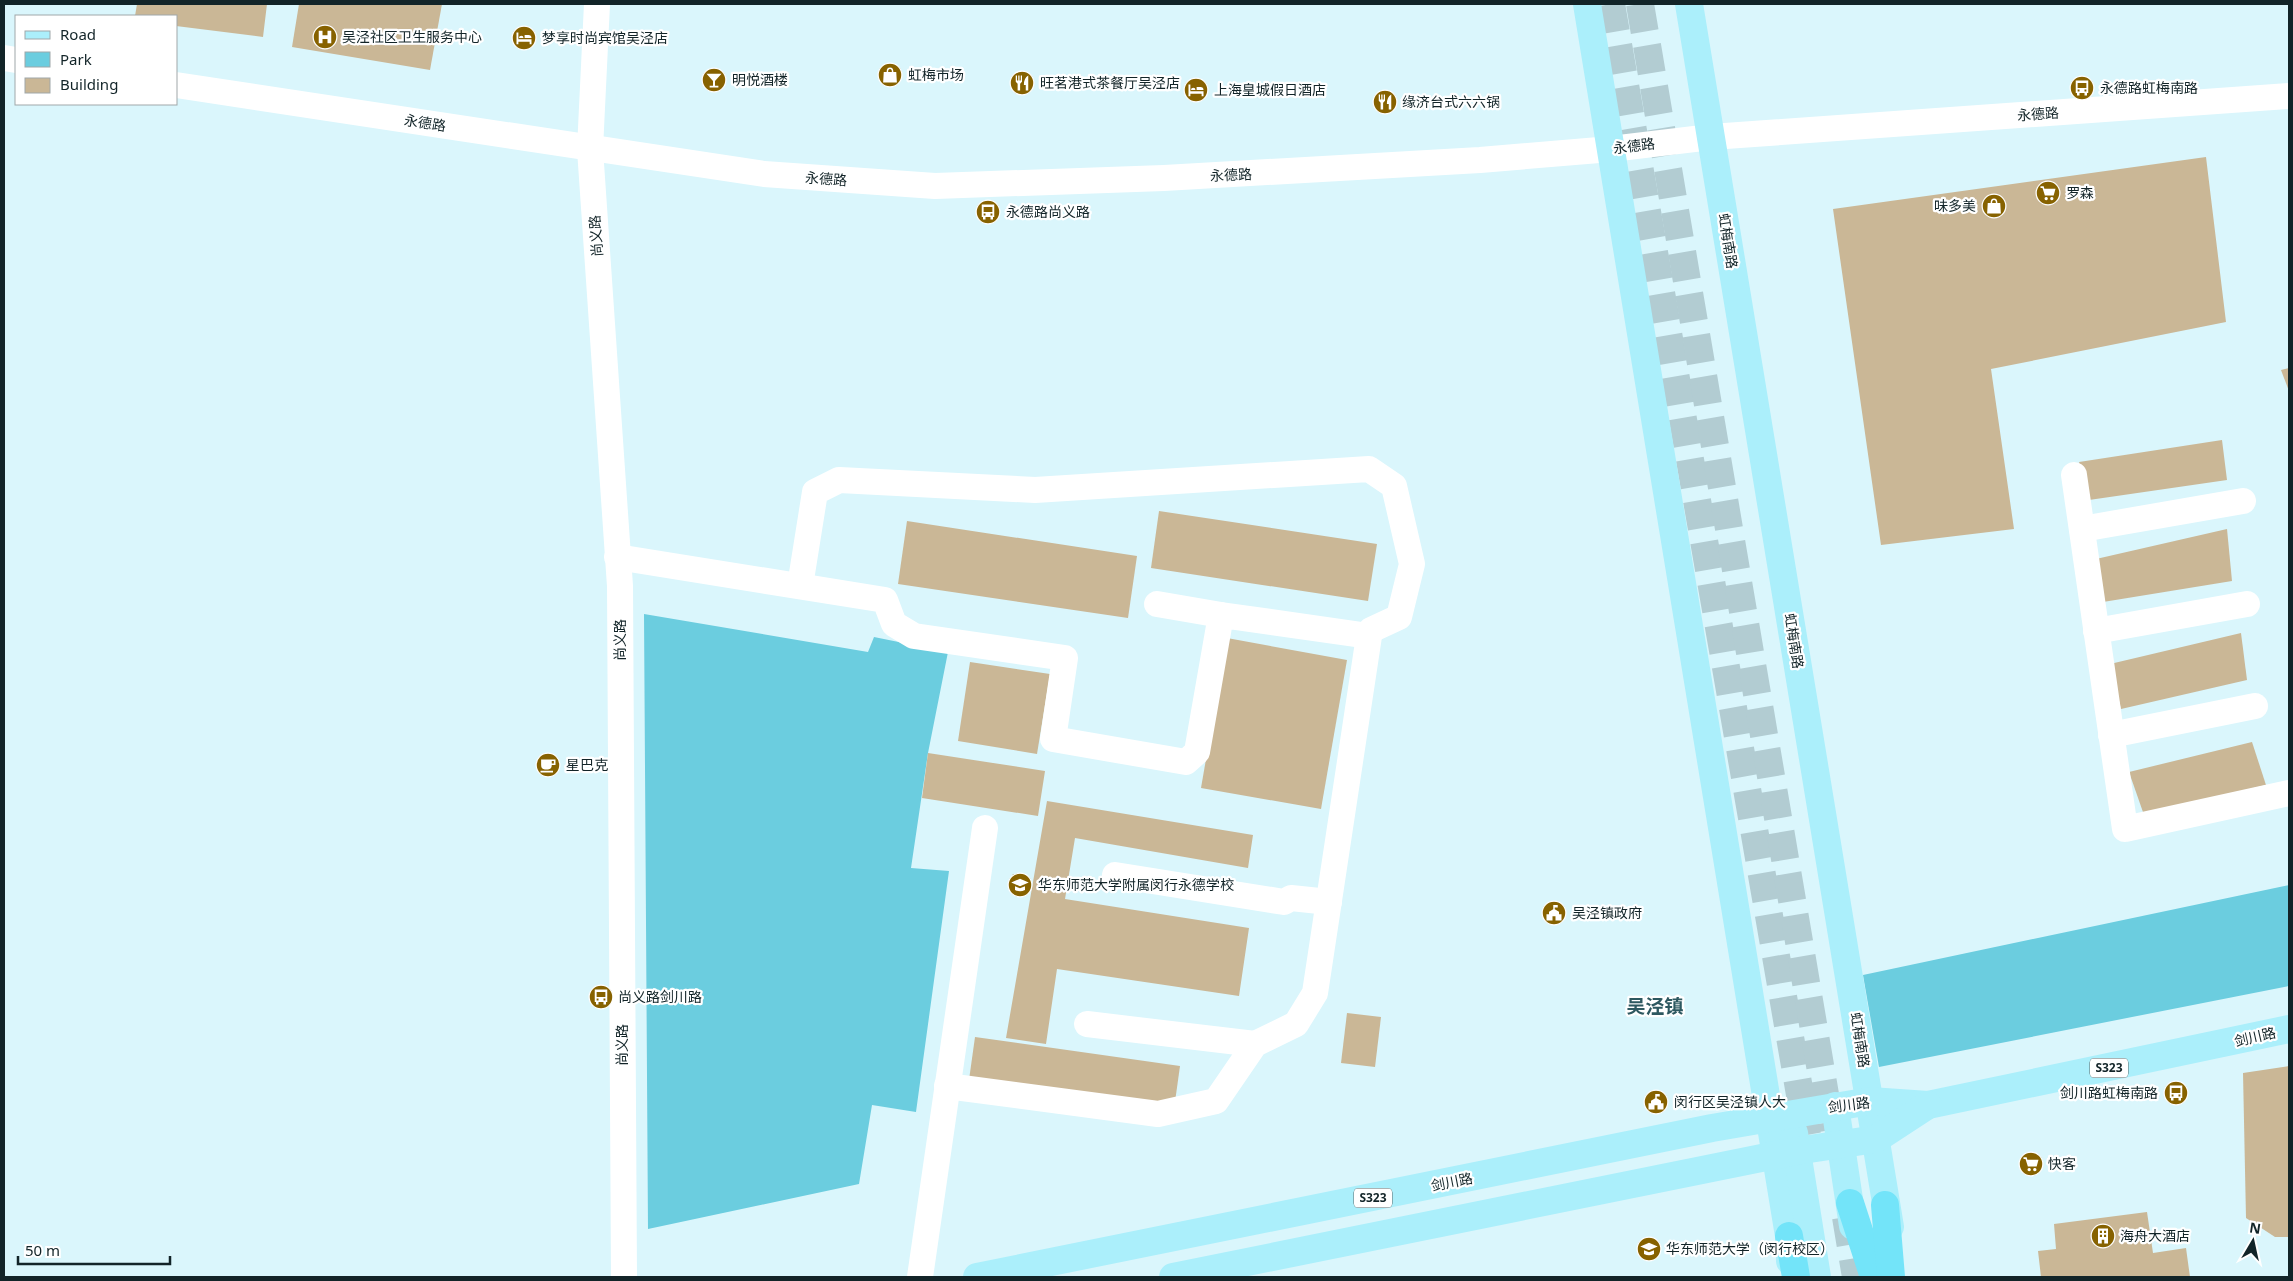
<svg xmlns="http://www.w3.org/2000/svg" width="2293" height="1281" viewBox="0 0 2293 1281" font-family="'Noto Sans','Noto Sans SC',sans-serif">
  <rect width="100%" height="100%" fill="#daf6fc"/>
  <g fill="#6bcddf">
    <path d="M644 614 868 652 874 637 948 652 928 753 911 868 949 871 916 1112 872 1105 859 1184 648 1229Z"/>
    <path d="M2289 885V986L1879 1067 1863 975Z"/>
  </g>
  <g fill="#cab796">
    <path d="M137 4H267L263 37 176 26V16H135Z"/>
    <path d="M299 4H442L430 70 292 47Z"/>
    <path d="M2206 157 2226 322 1991 369 2014 529 1881 545 1833 209Z"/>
    <path d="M2289 368V391L2281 370Z"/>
    <path d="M2222 440 2227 480 2089 500 2079 462Z"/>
    <path d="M1159 511 1377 544 1368 601 1151 568Z"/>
    <path d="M907 521 1137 556 1128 618 898 584Z"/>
    <path d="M2227 529 2232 581 2103 602 2096 559Z"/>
    <path d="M2241 633 2247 680 2121 709 2110 664Z"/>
    <path d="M1227 638 1347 660 1321 809 1201 788Z"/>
    <path d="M970 662 1050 674 1037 754 958 741Z"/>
    <path d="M2252 742 2266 785 2144 815 2129 772Z"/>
    <path d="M928 753 1045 771 1038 816 922 798Z"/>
    <path d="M1047 801 1253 835 1248 868 1075 838 1065 899 1249 928 1239 996 1057 969 1046 1044 1006 1038Z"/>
    <path d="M1347 1013 1381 1017 1375 1067 1341 1063Z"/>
    <path d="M975 1037 1180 1066 1174 1109 969 1080Z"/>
    <path d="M2289 1066V1237H2275L2246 1218 2243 1073Z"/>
    <path d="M2147 1212 2153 1253 2186 1248 2190 1277H2041L2038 1251 2056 1249 2054 1224Z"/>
  </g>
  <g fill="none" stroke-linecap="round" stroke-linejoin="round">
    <g stroke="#b2ccd2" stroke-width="28" stroke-dasharray="28 14" stroke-linecap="butt">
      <path d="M1611 4 1807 1135"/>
      <path d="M1640 4 1831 1130"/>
      <path d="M1846 1217 1856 1277"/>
    </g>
    <g stroke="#fff" stroke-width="26">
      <path d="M597 4 590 149 620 586 624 1277"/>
      <path d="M4 58 16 60"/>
      <path d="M176 85 764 174 935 186 1164 178 1480 160 1611 149 1711 137 2289 96"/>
      <path d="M2074 475 2125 829 2289 793"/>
      <path d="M2082 529 2243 501"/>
      <path d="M617 557 885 600 894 624 914 636 1065 658 1053 739 1186 762 1197 752 1221 615 1369 636 1315 993 1296 1024 1255 1044 1216 1101 1158 1114 947 1086"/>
      <path d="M800 586 815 492 839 480 1035 490 1369 469 1394 486 1412 564 1399 617 1371 630"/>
      <path d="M1157 604 1221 615"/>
      <path d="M2096 631 2247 604"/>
      <path d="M2111 735 2255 706"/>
      <path d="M1115 875 1284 902 1291 898 1329 902"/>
      <path d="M1087 1024 1255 1044"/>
      <path d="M920 1277 985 828"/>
    </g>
    <g stroke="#abeffb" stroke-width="28">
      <path d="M1587 4 1789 1236 1790 1261"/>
      <path d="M1689 4 1890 1227"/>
      <path d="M1835 1106 1853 1226"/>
      <path d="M1794 1133 1817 1277"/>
      <path d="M977 1277 1712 1128 1870 1101 1928 1105 2289 1029"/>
      <path d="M1173 1277 1796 1151 1876 1139 1928 1105"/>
    </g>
    <g stroke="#73e4f9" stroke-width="28">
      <path d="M1850 1203 1874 1277"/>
      <path d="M1885 1205 1891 1277"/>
      <path d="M1789 1236 1796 1277"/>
    </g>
  </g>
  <defs>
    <g id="hospital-disc" transform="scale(1.25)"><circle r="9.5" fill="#876200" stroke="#fff"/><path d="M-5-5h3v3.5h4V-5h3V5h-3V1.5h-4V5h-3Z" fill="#fff"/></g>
    <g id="hotel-disc" transform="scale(1.25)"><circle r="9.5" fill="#876200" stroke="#fff"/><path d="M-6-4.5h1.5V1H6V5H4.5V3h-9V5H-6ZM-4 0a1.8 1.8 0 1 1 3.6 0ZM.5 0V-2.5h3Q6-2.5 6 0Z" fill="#fff"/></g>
    <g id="shop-disc" transform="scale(1.25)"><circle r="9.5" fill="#876200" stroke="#fff"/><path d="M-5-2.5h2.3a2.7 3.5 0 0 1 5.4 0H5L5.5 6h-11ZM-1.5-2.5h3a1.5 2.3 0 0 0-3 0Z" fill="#fff"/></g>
    <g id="bar-disc" transform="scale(1.25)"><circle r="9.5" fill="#876200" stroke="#fff"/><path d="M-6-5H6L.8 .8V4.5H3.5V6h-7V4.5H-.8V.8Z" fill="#fff"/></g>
    <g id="restaurant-disc" transform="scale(1.25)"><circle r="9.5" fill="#876200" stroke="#fff"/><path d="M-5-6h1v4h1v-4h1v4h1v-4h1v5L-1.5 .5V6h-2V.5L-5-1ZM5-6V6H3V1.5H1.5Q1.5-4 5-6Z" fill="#fff"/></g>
    <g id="bus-disc" transform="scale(1.25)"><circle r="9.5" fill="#876200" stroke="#fff"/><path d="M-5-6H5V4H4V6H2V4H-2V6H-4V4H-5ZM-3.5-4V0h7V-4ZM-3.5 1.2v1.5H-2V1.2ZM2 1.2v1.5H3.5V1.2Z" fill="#fff"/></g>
    <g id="supermarket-disc" transform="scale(1.25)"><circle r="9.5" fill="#876200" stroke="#fff"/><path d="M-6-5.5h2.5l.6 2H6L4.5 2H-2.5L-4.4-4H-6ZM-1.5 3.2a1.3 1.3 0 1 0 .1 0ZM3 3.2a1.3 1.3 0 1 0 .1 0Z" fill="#fff"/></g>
    <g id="cafe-disc" transform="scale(1.25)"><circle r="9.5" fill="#876200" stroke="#fff"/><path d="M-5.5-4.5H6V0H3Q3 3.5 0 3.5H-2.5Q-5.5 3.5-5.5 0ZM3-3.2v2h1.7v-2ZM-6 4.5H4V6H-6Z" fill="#fff"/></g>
    <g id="school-disc" transform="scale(1.25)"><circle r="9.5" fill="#876200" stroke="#fff"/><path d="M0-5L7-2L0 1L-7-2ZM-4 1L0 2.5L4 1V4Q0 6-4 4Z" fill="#fff"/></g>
    <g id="civic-disc" transform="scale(1.25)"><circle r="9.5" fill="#876200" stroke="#fff"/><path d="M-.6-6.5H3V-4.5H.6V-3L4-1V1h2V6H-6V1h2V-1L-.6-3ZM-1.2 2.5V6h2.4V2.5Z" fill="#fff"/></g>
    <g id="building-disc" transform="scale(1.25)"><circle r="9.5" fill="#876200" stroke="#fff"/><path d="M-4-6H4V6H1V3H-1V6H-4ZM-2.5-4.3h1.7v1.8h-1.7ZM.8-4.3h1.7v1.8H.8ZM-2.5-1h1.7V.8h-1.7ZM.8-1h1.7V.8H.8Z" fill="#fff"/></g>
    <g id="university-disc" transform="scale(1.25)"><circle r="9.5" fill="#876200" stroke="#fff"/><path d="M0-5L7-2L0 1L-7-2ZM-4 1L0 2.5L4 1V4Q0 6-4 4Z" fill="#fff"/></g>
  </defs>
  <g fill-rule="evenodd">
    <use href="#hospital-disc" x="325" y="37"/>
    <use href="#hotel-disc" x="524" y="38"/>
    <use href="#shop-disc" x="890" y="75"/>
    <use href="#bar-disc" x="714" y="80"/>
    <use href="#restaurant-disc" x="1022" y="83"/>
    <use href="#bus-disc" x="2082" y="88"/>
    <use href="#hotel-disc" x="1196" y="90"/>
    <use href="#restaurant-disc" x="1385" y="102"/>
    <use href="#supermarket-disc" x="2048" y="193"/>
    <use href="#shop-disc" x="1994" y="206"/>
    <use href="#bus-disc" x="988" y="212"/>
    <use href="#cafe-disc" x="548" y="765"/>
    <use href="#school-disc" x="1020" y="885"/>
    <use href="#civic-disc" x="1554" y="913"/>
    <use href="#bus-disc" x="601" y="997"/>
    <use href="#bus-disc" x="2176" y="1093"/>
    <use href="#civic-disc" x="1656" y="1102"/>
    <use href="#supermarket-disc" x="2031" y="1164"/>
    <use href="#building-disc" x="2103" y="1236"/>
    <use href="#university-disc" x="1649" y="1249"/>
  </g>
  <g text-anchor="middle" stroke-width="4.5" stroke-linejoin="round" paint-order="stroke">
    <g fill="#fff" stroke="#596668" stroke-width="1">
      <rect x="2090" y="1058.5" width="38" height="19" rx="4"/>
      <rect x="1354" y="1188.5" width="38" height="19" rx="4"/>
    </g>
    <g font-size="12" font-weight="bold" fill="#122428">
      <text x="2109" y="1072">S323</text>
      <text x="1373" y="1202">S323</text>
    </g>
    <g font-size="14" fill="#122428" stroke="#fff" text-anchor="start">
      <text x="342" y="42">吴泾社区卫生服务中心</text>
      <text x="542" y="43">梦享时尚宾馆吴泾店</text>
      <text x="908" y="80">虹梅市场</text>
      <text x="732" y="85">明悦酒楼</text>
      <text x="1040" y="88">旺茗港式茶餐厅吴泾店</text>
      <text x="2100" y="93">永德路虹梅南路</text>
      <text x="1214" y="95">上海皇城假日酒店</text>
      <text x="1402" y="107">缘济台式六六锅</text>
      <text x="2066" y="198">罗森</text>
      <text x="1976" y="211" text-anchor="end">味多美</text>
      <text x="1006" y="217">永德路尚义路</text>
      <text x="566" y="770">星巴克</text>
      <text x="1038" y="890">华东师范大学附属闵行永德学校</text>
      <text x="1572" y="918">吴泾镇政府</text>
      <text x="618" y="1002">尚义路剑川路</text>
      <text x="2158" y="1098" text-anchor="end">剑川路虹梅南路</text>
      <text x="1674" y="1107">闵行区吴泾镇人大</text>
      <text x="2048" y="1169">快客</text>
      <text x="2120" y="1241">海舟大酒店</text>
      <text x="1666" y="1254">华东师范大学（闵行校区）</text>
    </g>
    <g font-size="14" fill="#122428" stroke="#fff">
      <text transform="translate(2038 114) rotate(-4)" y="5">永德路</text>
      <text transform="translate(425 123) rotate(9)" y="5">永德路</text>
      <text transform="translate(1634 146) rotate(-7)" y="5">永德路</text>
      <text transform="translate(1231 175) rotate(-3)" y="5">永德路</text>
      <text transform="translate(826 179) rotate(4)" y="5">永德路</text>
      <text transform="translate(596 236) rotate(-94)" y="5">尚义路</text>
      <text transform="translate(1728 241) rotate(81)" y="5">虹梅南路</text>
      <text transform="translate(620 640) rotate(-90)" y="5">尚义路</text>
      <text transform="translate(1794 641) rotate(81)" y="5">虹梅南路</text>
      <text transform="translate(2255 1037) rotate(-13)" y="5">剑川路</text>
      <text transform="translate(1860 1040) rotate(81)" y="5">虹梅南路</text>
      <text transform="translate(622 1045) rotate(-90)" y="5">尚义路</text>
      <text transform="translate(1849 1105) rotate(-7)" y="5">剑川路</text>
      <text transform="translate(1452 1182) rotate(-11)" y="5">剑川路</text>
    </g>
    <g font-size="19" font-weight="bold" fill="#2d5860" stroke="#fff">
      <text x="1655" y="1013">吴泾镇</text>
    </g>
  </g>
  <rect width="2293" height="1281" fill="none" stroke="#122428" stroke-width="10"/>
  <rect x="15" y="15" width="162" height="90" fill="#ffffff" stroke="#a0a7a9"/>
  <rect x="25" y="31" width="25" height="8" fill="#abeffb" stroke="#a0a7a9"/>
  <text x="60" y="40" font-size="15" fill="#122428">Road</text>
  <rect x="25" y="52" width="25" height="15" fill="#6bcddf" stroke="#a0a7a9"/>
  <text x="60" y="65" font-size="15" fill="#122428">Park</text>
  <rect x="25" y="78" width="25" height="15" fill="#cab796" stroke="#a0a7a9"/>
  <text x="60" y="90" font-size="15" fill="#122428">Building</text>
  <g transform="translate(2253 1241) rotate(9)" stroke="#ffffff" stroke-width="4" paint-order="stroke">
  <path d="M0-4L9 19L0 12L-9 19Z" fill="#122428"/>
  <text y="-8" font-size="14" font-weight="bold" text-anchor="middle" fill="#122428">N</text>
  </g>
  <path d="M18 1256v8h152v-8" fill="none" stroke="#122428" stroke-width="2.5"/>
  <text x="25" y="1256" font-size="15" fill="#122428" stroke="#ffffff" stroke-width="4" paint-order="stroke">50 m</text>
</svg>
